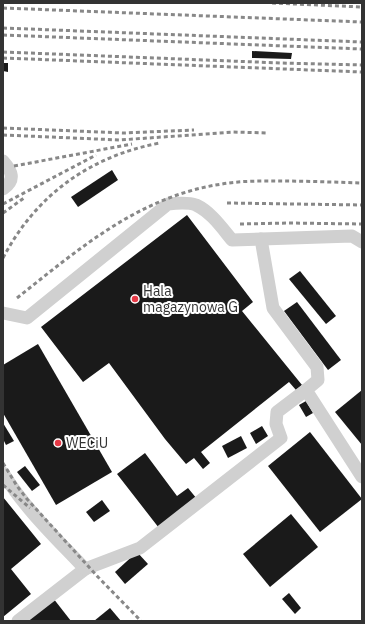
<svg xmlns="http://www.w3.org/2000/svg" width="365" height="624" viewBox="0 0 365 624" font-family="'IBM Plex Sans',sans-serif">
  <rect width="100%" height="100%" fill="#fff"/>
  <g fill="#1a1a1a">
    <path d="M252 51 292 53 291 59 252 58Z"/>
    <path d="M3 63H8V72L3 71Z"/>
    <path d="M112 170 118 180 78 207 71 197Z"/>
    <path d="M187 215 253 302 242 311 302 385 296 390 289 382 201 452 210 463 203 469 194 458 186 464 165 439 109 363 83 382 41 327Z"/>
    <path d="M300 271 336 316 326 324 289 279Z"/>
    <path d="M297 302 341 360 328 370 284 311Z"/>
    <path d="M38 344 112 472 56 505 3 413V365Z"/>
    <path d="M362 390V445L335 412Z"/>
    <path d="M306 401 313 413 306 417 299 405Z"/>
    <path d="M3 423 14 441 6 445 3 439Z"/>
    <path d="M262 426 268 436 256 444 250 433Z"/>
    <path d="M310 432 362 499 320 532 268 466Z"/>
    <path d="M241 436 247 448 228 458 222 446Z"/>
    <path d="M145 453 177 496 188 488 197 499 159 528 117 474Z"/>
    <path d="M25 466 40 485 32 491 17 472Z"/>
    <path d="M3 497 41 544 11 569 31 594 3 617Z"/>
    <path d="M102 500 110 511 94 522 86 512Z"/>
    <path d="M291 514 318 547 270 587 243 554Z"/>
    <path d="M137 552 148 564 125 584 115 572Z"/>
    <path d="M289 593 301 608 295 614 282 599Z"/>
    <path d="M53 598 71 621H25Z"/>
    <path d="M110 608 121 621H94Z"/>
  </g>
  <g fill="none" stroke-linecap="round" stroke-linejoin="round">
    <g stroke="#d0d0d0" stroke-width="13">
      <path d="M3 161C12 171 16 180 3 189"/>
      <path d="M261 239 273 308 317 367 318 380 306 390 362 477"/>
      <path d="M3 313 27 318 168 204C177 203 188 202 196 205 211 212 222 228 232 240L352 236 362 242"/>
      <path d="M3 473C25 509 56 538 85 569L18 621"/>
      <path d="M85 569 140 548 281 438 276 424 277 412 306 390"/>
    </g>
    <g stroke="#888" stroke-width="3" stroke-dasharray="4 3" stroke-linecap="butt">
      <path d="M272 3 362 7"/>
      <path d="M3 8 362 22"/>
      <path d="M3 28 362 42"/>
      <path d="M3 35 362 49"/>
      <path d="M3 52 281 63 362 65"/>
      <path d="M3 58 362 72"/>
      <path d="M3 128 123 133 194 130"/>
      <path d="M3 135 120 140 233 132 268 133"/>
      <path d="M14 166 132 144"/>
      <path d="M227 203 362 205"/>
      <path d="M3 204 96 155"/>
      <path d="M3 213 24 198"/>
      <path d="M240 224 289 223 362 224"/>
      <path d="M3 258C36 195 90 156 160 143"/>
      <path d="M17 298C80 248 140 196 222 184 239 181 257 181 274 181 303 181 333 182 362 183"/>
      <path d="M3 463 17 486 27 499 98 577 141 621"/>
      <path d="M3 485 30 508"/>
    </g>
  </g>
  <g fill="#e63946" stroke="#fff" stroke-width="1.5">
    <circle cx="135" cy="299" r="4"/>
    <circle cx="58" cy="443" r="4"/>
  </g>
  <g text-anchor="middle" stroke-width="4" stroke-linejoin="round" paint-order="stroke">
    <g font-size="14" fill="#333" stroke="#fff" text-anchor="start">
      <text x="143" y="296">Hala<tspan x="143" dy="16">magazynowa G</tspan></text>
      <text x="66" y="448">WECiU</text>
    </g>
  </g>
  <rect width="365" height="624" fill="none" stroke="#333333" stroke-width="8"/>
</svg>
